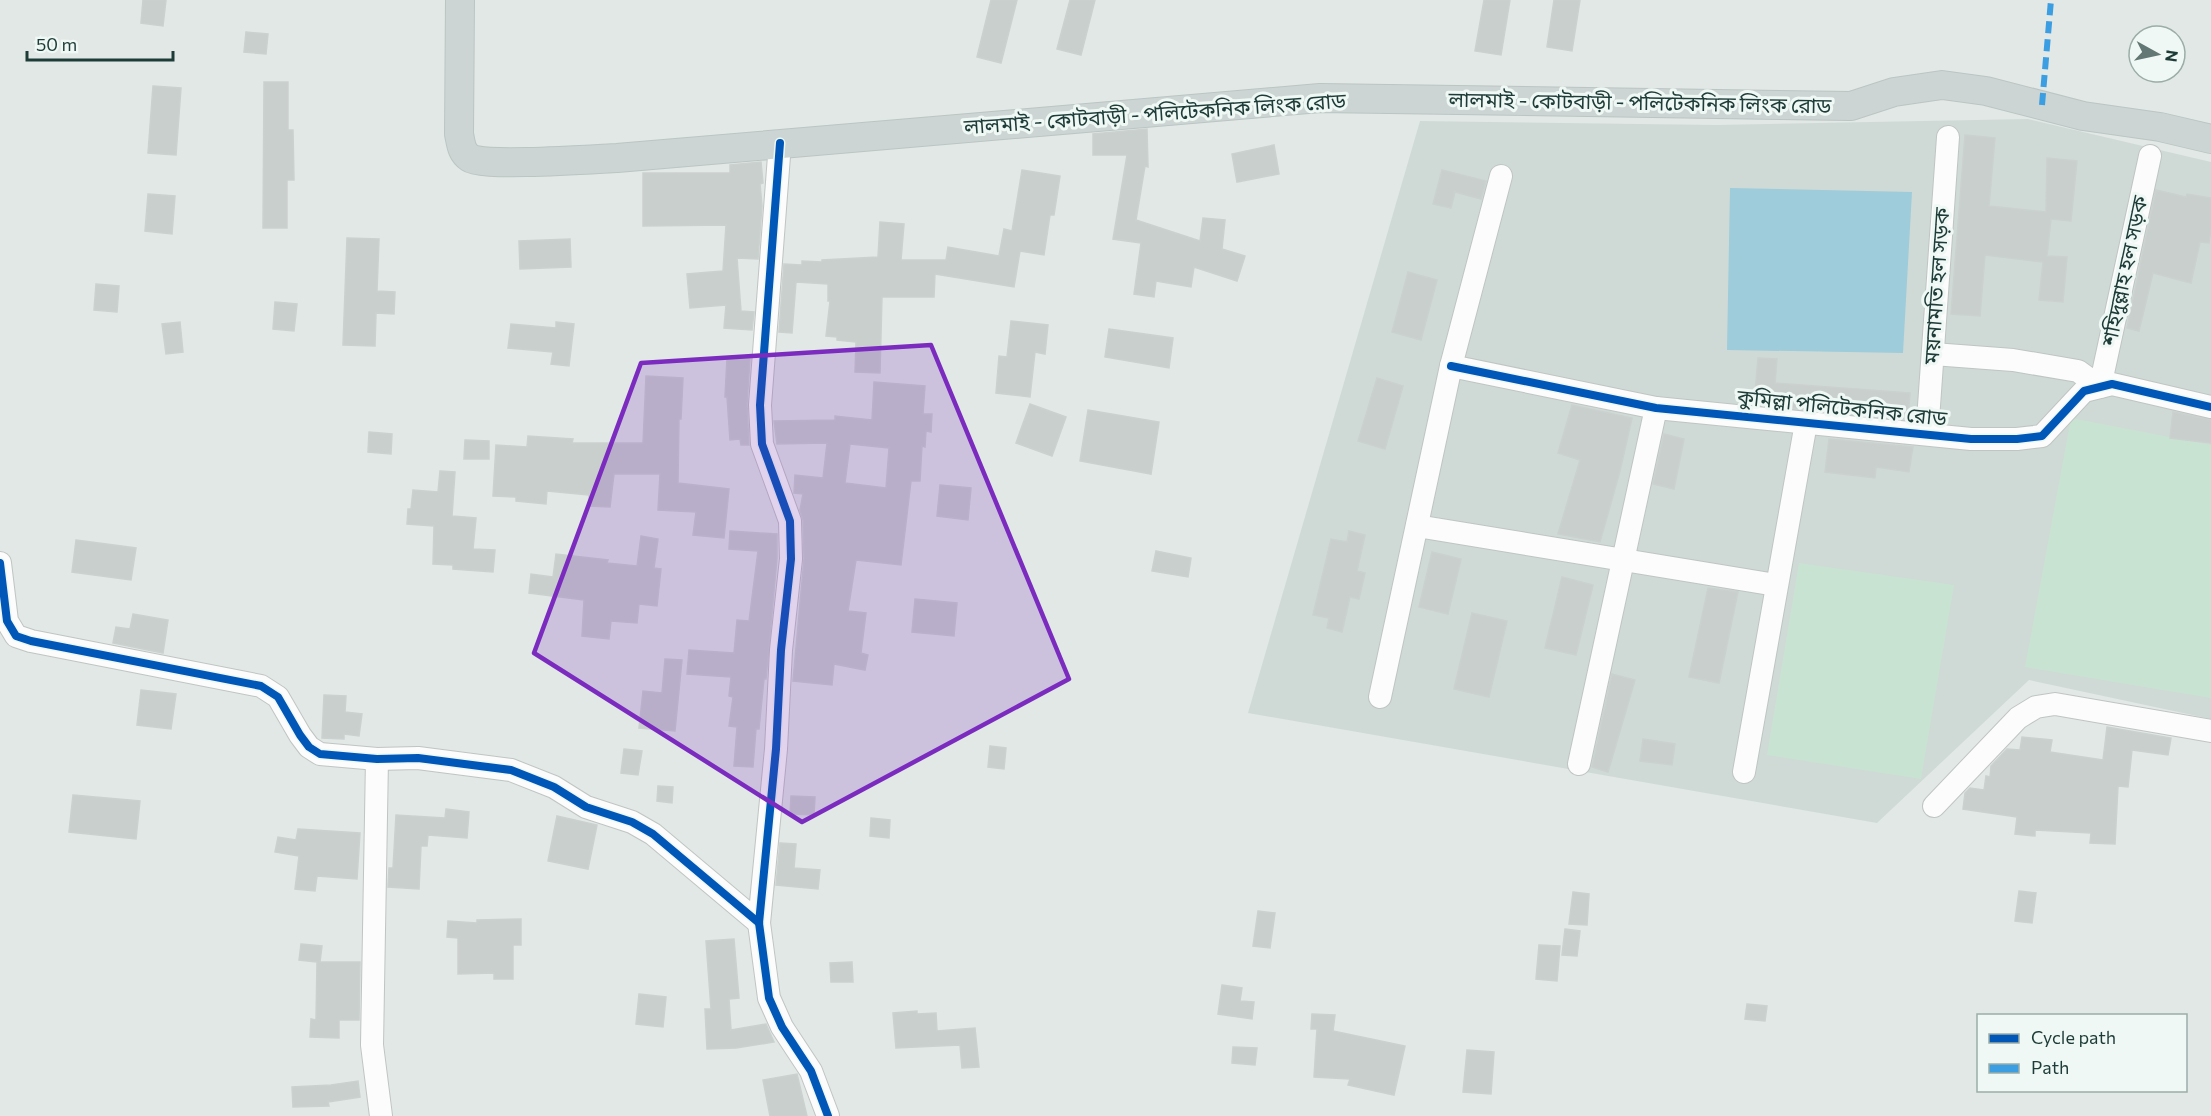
<svg xmlns="http://www.w3.org/2000/svg" width="2211" height="1116" viewBox="0 0 2211 1116" font-family="Commissioner,'Noto Sans Bengali',sans-serif">
  <rect width="100%" height="100%" fill="#e2e8e6"/>
  <path fill="#cfdad6" d="M2028 119 2211 162V719L2029 680 1877 823 1248 713 1420 121 1717 125Z"/>
  <g fill="#c9e3d3">
    <path d="M2071 418 2211 445V698L2025 667Z"/>
    <path d="M1799 563 1954 585 1921 779 1767 755Z"/>
  </g>
  <path fill="#9eccda" d="M1730 188 1912 192 1903 353 1727 350Z"/>
  <g fill="#c9cfcd" stroke="#cbd1cf" stroke-width="1.5" fill-rule="evenodd">
    <path d="M143 0H166L163 26 141 23Z"/>
    <path d="M991 0H1017L1001 63 977 57Z"/>
    <path d="M1070 0H1095L1081 55 1057 49Z"/>
    <path d="M1484 0H1510L1501 55 1475 51Z"/>
    <path d="M1554 0H1580L1572 51 1547 47Z"/>
    <path d="M246 32 268 34 266 54 244 52Z"/>
    <path d="M264 82H288V130H293L294 180H287V228H263Z"/>
    <path d="M153 86 181 88 176 155 148 153Z"/>
    <path d="M1147 129 1148 167 1145 166 1136 220 1200 241 1203 218 1225 220 1222 249 1245 256 1237 281 1194 267 1191 287 1156 281 1154 297 1134 294 1141 243 1113 239 1127 155H1093V134Z"/>
    <path d="M1965 135 1995 138 1989 206 2046 212 2047 158 2077 161 2071 221 2051 219 2047 256 2067 257 2063 302 2039 300 2043 262 1985 255 1980 316 1951 314Z"/>
    <path d="M1274 145 1279 174 1237 182 1232 154Z"/>
    <path d="M761 162 763 183 760 184 762 206 758 259 737 258 741 311 754 312 752 330 724 328 726 305 690 308 687 274 723 271 726 225 643 226V173H730V165Z"/>
    <path d="M1022 170 1060 176 1054 215H1050L1044 255 1020 251 1014 287 935 274 934 297H882L880 373 855 372 856 342 837 340V337L826 336 830 301H828V284L796 282 792 333 779 332 784 264 802 265V261L822 262V260L878 257 880 222 904 224 901 260H946L948 247 999 256 1004 229 1012 231Z"/>
    <path d="M1442 170 1486 181 1481 199 1455 192 1451 208 1433 204Z"/>
    <path d="M2156 190 2186 197 2187 194 2211 198V229L2209 243 2200 242 2191 283 2153 273 2139 331 2127 328Z"/>
    <path d="M148 194 175 196 172 234 145 231Z"/>
    <path d="M347 238 379 239 377 291 395 292 394 314 376 313 375 346 343 345Z"/>
    <path d="M570 239 571 267 520 269 519 241Z"/>
    <path d="M1408 272 1437 280 1421 340 1392 332Z"/>
    <path d="M96 284 119 286 117 312 94 310Z"/>
    <path d="M275 302 297 304 294 331 273 329Z"/>
    <path d="M1011 321 1048 325 1045 354 1035 352 1030 397 996 393 999 356 1007 357Z"/>
    <path d="M180 322 183 352 166 354 162 324Z"/>
    <path d="M556 322 574 324 569 366 551 364 553 352 508 348 511 324 556 328Z"/>
    <path d="M1109 329 1173 338 1169 368 1105 357Z"/>
    <path d="M727 358 750 359 747 404 749 445H741L740 439 730 440 727 397H725Z"/>
    <path d="M1758 358 1777 359 1775 383 1910 393 1908 419 1754 404Z"/>
    <path d="M646 376 683 378 681 419H679L678 483 729 489 724 538 693 535 696 512 658 510 660 474H614L610 507 588 506 589 495 547 491 546 504 516 501V497L493 496 496 445 527 447 528 436 573 439 572 443H643Z"/>
    <path d="M1377 378 1403 386 1385 449 1358 441Z"/>
    <path d="M874 382 925 386 923 414H932L931 432 926 431 925 447 922 446 920 481H911L901 565 856 560 848 611 866 613 861 653 868 655 865 670 834 664 832 685 793 681 804 559 803 520 800 510 803 494 794 493 795 475 823 478 827 443 777 444 774 421 835 420V416L872 420ZM850 444 889 448 886 488 845 483Z"/>
    <path d="M1030 404 1066 417 1052 456 1016 443Z"/>
    <path d="M1572 405 1632 418 1620 471 1600 542 1558 534 1580 460 1558 453Z"/>
    <path d="M1088 410 1159 422 1151 474 1080 461Z"/>
    <path d="M2173 412 2211 420V443L2170 438Z"/>
    <path d="M369 432 392 434 391 454 368 452Z"/>
    <path d="M1664 434 1684 439 1674 489 1653 484Z"/>
    <path d="M1829 439 1913 447 1909 472 1876 467 1875 478 1825 472Z"/>
    <path d="M465 440 489 441V459H464Z"/>
    <path d="M440 471 455 472 452 516 476 518 473 549 495 550 493 572 453 569V565L433 564 434 526 407 524 408 509H411L413 490 438 492Z"/>
    <path d="M940 485 971 488 968 520 937 516Z"/>
    <path d="M730 531 777 534V558L766 679H764L759 729H756L753 767 734 766 737 727 729 726 733 697 729 696 731 677 687 674 689 650 734 653 737 620 749 621 758 551 729 549Z"/>
    <path d="M1349 531 1365 535 1357 571 1365 573 1359 599 1350 597 1342 632 1327 628 1329 618 1313 615 1331 539 1347 542Z"/>
    <path d="M641 536 658 539 654 568 661 569 657 606 639 604 637 623 611 621 609 639 582 636 584 600 529 593 531 574 553 577 556 554 608 560 607 563 637 566Z"/>
    <path d="M76 540 136 548 131 580 72 572Z"/>
    <path d="M1156 551 1191 558 1188 577 1152 571Z"/>
    <path d="M1432 552 1461 559 1448 614 1419 607Z"/>
    <path d="M1562 577 1593 585 1576 655 1545 648Z"/>
    <path d="M1708 588 1738 592 1719 683 1689 677Z"/>
    <path d="M915 599 957 603 954 636 912 632Z"/>
    <path d="M1472 613 1507 621 1489 697 1454 689Z"/>
    <path d="M133 614 168 620 163 653 113 643 116 627 130 629Z"/>
    <path d="M665 659 682 660 675 731 639 728 643 691 662 693Z"/>
    <path d="M1612 674 1635 680 1608 772 1592 767Z"/>
    <path d="M141 690 176 694 171 729 137 725Z"/>
    <path d="M324 695 346 696 345 712 362 714 359 736 344 734V739L322 738Z"/>
    <path d="M2107 727 2171 738 2168 755 2132 750 2128 787 2118 786 2115 844 2090 843 2091 833 2035 830V836L2015 834 2017 817 1963 809 1965 793 1970 788 1984 790 1986 776 1990 777 1991 766 2007 749 2020 750 2022 737 2052 740 2050 752 2103 760Z"/>
    <path d="M1643 739 1675 744 1672 765 1640 761Z"/>
    <path d="M990 746 1006 748 1004 769 988 767Z"/>
    <path d="M624 749 642 751 638 775 621 773Z"/>
    <path d="M658 786 673 787 672 803 657 801Z"/>
    <path d="M73 795 140 801 136 839 69 832Z"/>
    <path d="M791 796 815 797 814 815 790 814Z"/>
    <path d="M446 809 469 812 467 838 428 835 427 846H421L419 889 388 887 389 868H393L396 815 445 818Z"/>
    <path d="M557 816 597 825 588 869 548 861Z"/>
    <path d="M871 818 890 820 889 838 870 836Z"/>
    <path d="M298 829 360 833 357 879 317 876 315 891 295 889 299 856 275 852 278 837 296 840Z"/>
    <path d="M780 843 796 844 794 868 820 870 818 889 776 885Z"/>
    <path d="M2019 891 2036 893 2032 923 2015 921Z"/>
    <path d="M1573 892 1589 894 1587 925 1569 924Z"/>
    <path d="M1258 911 1275 913 1270 948 1253 946Z"/>
    <path d="M521 919V945H513V979H494V973L458 974V938L447 937 448 921 477 923V920Z"/>
    <path d="M1565 929 1580 931 1577 956 1562 955Z"/>
    <path d="M734 939 739 998 729 999 731 1030 766 1024 774 1042 736 1048 707 1049 705 1009H711L706 941Z"/>
    <path d="M301 944 322 946 320 962H360L359 1020H339V1038L310 1037 311 1019 316 1020 317 962 299 960Z"/>
    <path d="M1539 945 1560 946 1557 981 1536 979Z"/>
    <path d="M852 962 853 982H831L830 963Z"/>
    <path d="M1222 985 1242 988 1240 1001 1254 1002 1252 1019 1218 1014Z"/>
    <path d="M639 994 666 997 663 1027 636 1024Z"/>
    <path d="M1747 1004 1767 1006 1765 1021 1745 1019Z"/>
    <path d="M917 1011V1014L936 1013 937 1031 975 1028 979 1067 962 1068 960 1045 896 1048 893 1013Z"/>
    <path d="M1312 1014 1335 1015 1333 1031 1405 1046 1394 1095 1348 1085 1350 1079 1314 1077 1317 1029H1311Z"/>
    <path d="M1233 1047 1257 1048 1255 1065 1232 1063Z"/>
    <path d="M1467 1050 1494 1052 1491 1094 1463 1092Z"/>
    <path d="M797 1074 807 1116H770L763 1080Z"/>
    <path d="M358 1081 360 1097 328 1102 329 1106 293 1107 292 1087 331 1085Z"/>
  </g>
  <g fill="none" stroke-linecap="round" stroke-linejoin="round">
    <g stroke="#bfc5c3" stroke-width="24">
      <g id="minor">
        <path d="M780 143 760 405 762 444 790 521 791 559 781 650 776 749 759 923 769 998 782 1027 811 1071 828 1116"/>
        <path d="M1933 354 2013 360 2078 371 2100 387 2150 156"/>
        <path d="M1451 366 1656 408 1971 439H2017L2042 436 2084 391 2112 384 2211 407"/>
        <path d="M1927 434 1948 137"/>
        <path d="M1417 526 1776 585"/>
        <path d="M0 563 7 621 16 636 31 641 261 686 278 697 300 735 309 747 320 754 377 759 418 758 511 770 554 787 586 807 632 822 653 834 759 923"/>
        <path d="M1380 697 1451 366 1501 176"/>
        <path d="M377 759 372 1045 381 1116"/>
        <path d="M1579 764 1656 408"/>
        <path d="M1744 772 1806 423"/>
        <path d="M1934 806 2018 718 2036 707 2055 704 2211 731"/>
      </g>
    </g>
    <g stroke="#bbc5c3" stroke-width="30">
      <path id="major" d="M460 0 459 134C461 143 461 152 470 158 482 167 595 159 617 158L1320 98 1851 106 1894 92 1942 85 1986 91 2083 116 2160 127 2211 139"/>
    </g>
    <use href="#minor" stroke="#fbfcfb" stroke-width="22"/>
    <use href="#major" stroke="#ccd5d3" stroke-width="28"/>
    <path stroke="#3c9ee2" stroke-width="6" stroke-dasharray="12 6" stroke-linecap="butt" d="M2042 105 2051 0"/>
    <g stroke="#eff8f4" stroke-width="11">
      <g id="cycleway">
        <path d="M780 143 760 405 762 444 790 521 791 559 781 650 776 749 759 923 769 998 782 1027 811 1071 828 1116"/>
        <path d="M1451 366 1656 408 1971 439H2017L2042 436 2084 391 2112 384 2211 407"/>
        <path d="M0 563 7 621 16 636 31 641 261 686 278 697 300 735 309 747 320 754 377 759 418 758 511 770 554 787 586 807 632 822 653 834 759 923"/>
      </g>
    </g>
    <use href="#cycleway" stroke="#0057b8" stroke-width="8"/>
  </g>
  <path fill="#7b2cbf" fill-opacity="0.2" stroke="#7b2cbf" stroke-width="4.5" stroke-linejoin="round" d="M931 345 1069 679 802 822 534 653 641 363Z"/>
  <g text-anchor="middle" stroke-width="6" stroke-linejoin="round" paint-order="stroke">
    <g font-size="21" fill="#1e3c37" stroke="#eff8f4">
      <text transform="translate(1640 103) rotate(1)" y="7">লালমাই - কোটবাড়ী - পলিটেকনিক লিংক রোড</text>
      <text transform="translate(1155 114) rotate(-4)" y="7">লালমাই - কোটবাড়ী - পলিটেকনিক লিংক রোড</text>
      <text transform="translate(2125 271) rotate(-78)" y="7">শহিদুল্লাহ হল সড়ক</text>
      <text transform="translate(1937 286) rotate(-86)" y="7">ময়নামতি হল সড়ক</text>
      <text transform="translate(1842 408) rotate(6)" y="7">কুমিল্লা পলিটেকনিক রোড</text>
    </g>
  </g>
  <rect x="1977" y="1014" width="210" height="78" fill="#eff8f4" stroke="#9bada8" stroke-width="1.5"/>
  <rect x="1989" y="1034" width="30" height="9" fill="#0057b8" stroke="#9bada8" stroke-width="1.5"/>
  <text x="2031" y="1044" font-size="18" fill="#1e3c37">Cycle path</text>
  <rect x="1989" y="1064" width="30" height="9" fill="#3c9ee2" stroke="#9bada8" stroke-width="1.5"/>
  <text x="2031" y="1074" font-size="18" fill="#1e3c37">Path</text>
  <g transform="translate(2157 54) rotate(98)"><circle r="28" fill="#eff8f4" stroke="#9bada8" stroke-width="1.5"/>
  <path d="M0-4.5L10 22L0 15L-10 22Z" fill="#637874"/>
  <text y="-9" font-size="16" font-weight="bold" text-anchor="middle" fill="#1e3c37">N</text>
  </g>
  <path d="M27 51v9h146v-9" fill="none" stroke="#1e3c37" stroke-width="3"/>
  <text x="36" y="51" font-size="18" fill="#1e3c37" stroke="#eff8f4" stroke-width="4.5" paint-order="stroke">50 m</text>
</svg>
